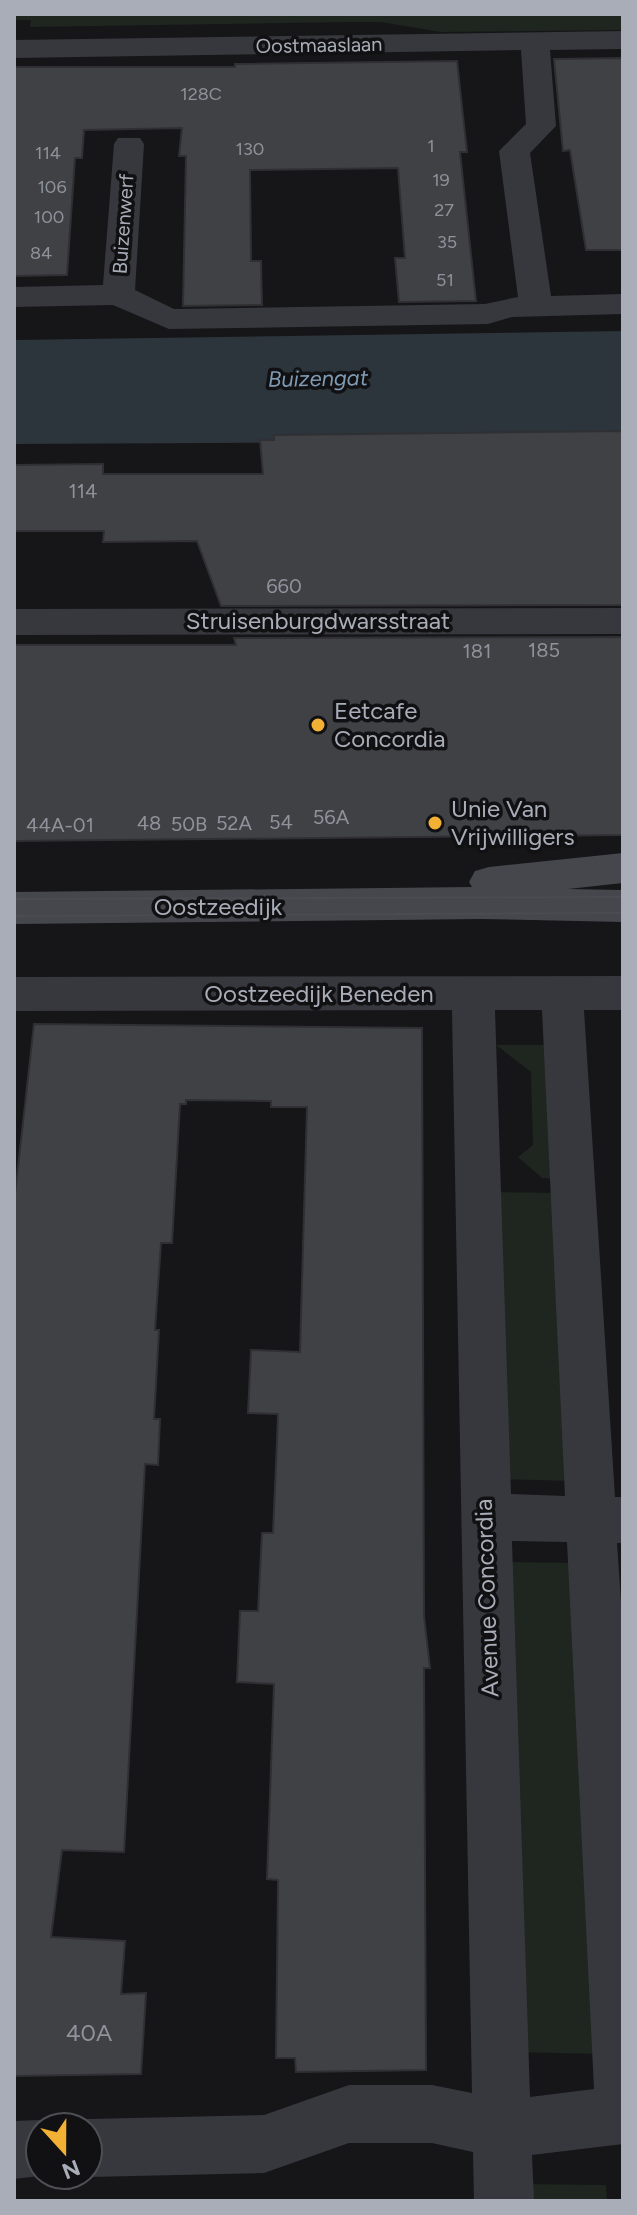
<svg xmlns="http://www.w3.org/2000/svg" width="637" height="2215" viewBox="0 0 637 2215" font-family="Figtree,sans-serif">
  <rect width="100%" height="100%" fill="#161618"/>
  <g fill="#1e261f">
    <path d="M14 14H623V30L441 32 381 22H348L30 27 31 20H14Z"/>
    <path d="M496 1045H553L559 1179 542 1178 518 1157 533 1145 531 1072Z"/>
    <path d="M493 1192 559 1193 573 1481 499 1479Z"/>
    <path d="M502 1562 576 1563 600 2054 514 2052Z"/>
    <path d="M518 2184 606 2185 607 2201H518Z"/>
  </g>
  <path fill="#2c353c" d="M623 331V441L14 444V340Z"/>
  <g fill="#404145" stroke="#303034" stroke-width="2">
    <path d="M623 58V250H586L570 150 563 151 554 59Z"/>
    <path d="M457 61 467 152H460L476 301 399 302 395 258H405L398 168 250 170 251 261H261L262 305 183 306 186 156H179L182 128 84 130 82 158H75L67 275 14 276V67H235V64Z"/>
    <path d="M623 431V605L221 606 197 541 103 542 104 531H14V465L103 464V474H263L260 440H274V435Z"/>
    <path d="M623 637V835L14 841V645H236L234 638Z"/>
    <path d="M34 1024 422 1028 424 1616 430 1668H424L426 2070 296 2072 295 2058H276L278 1880 267 1879 274 1684 237 1682 240 1611H258L262 1533H273L277 1442 278 1414 248 1413 251 1350 300 1352 307 1107H271V1101L186 1100V1104H180L172 1243H161L155 1330H159L154 1419H160L158 1465 145 1464 124 1852 62 1850 51 1937 125 1941 121 1994 146 1993 141 2074 14 2076V1203Z"/>
  </g>
  <g fill="none" stroke-linecap="round" stroke-linejoin="round">
    <g fill="#37383d" fill-rule="evenodd">
      <path d="M623 31V49L550 50 556 126 530 153 551 296 623 294V314L512 317 488 324 169 329 113 305 14 307V287L103 285 114 144 118 138H140L144 144 135 290 174 309 485 304 518 297 499 151 526 124 521 50 14 58V40Z"/>
      <path d="M623 608V634L14 635V609Z"/>
      <path d="M623 976V1010H584L615 1497H623V1543H617L623 1632V2144L532 2155 534 2201H474L473 2152 432 2143H349L264 2173 88 2177 82 2175H88V2127H68L88 2119 264 2115 349 2085H432L472 2093 452 1010 14 1011V977ZM495 1010H542L565 1496 511 1494ZM512 1541 567 1542 594 2089 530 2097Z"/>
      <path d="M40 2120 58 2127H40V2175H48L14 2179V2121Z"/>
    </g>
    <path fill="#45474d" fill-rule="evenodd" d="M623 853V883L568 889 623 890V922L481 919 14 924V892L472 887 469 882 475 871 489 867Z"/>
    <g stroke="#4a4c52" stroke-width="2">
      <path d="M14 899 623 897"/>
      <path d="M14 916 623 913"/>
    </g>
  </g>
  <g fill="#f2b134" stroke="#111113" stroke-width="3">
    <circle cx="318" cy="725" r="8"/>
    <circle cx="435" cy="823" r="8"/>
  </g>
  <g text-anchor="middle" stroke-width="7" stroke-linejoin="round" paint-order="stroke">
    <g font-size="18" fill="#8e929b">
      <text x="201" y="100">128C</text>
      <text x="431" y="152">1</text>
      <text x="250" y="155">130</text>
      <text x="48" y="159">114</text>
      <text x="441" y="186">19</text>
      <text x="52" y="193">106</text>
      <text x="444" y="216">27</text>
      <text x="49" y="223">100</text>
      <text x="447" y="248">35</text>
      <text x="41" y="259">84</text>
      <text x="445" y="286">51</text>
    </g>
    <g font-size="20" fill="#a8adb8" stroke="#111113">
      <text transform="translate(319 45) rotate(-1)" y="7">Oostmaaslaan</text>
      <text transform="translate(123 224) rotate(-86)" y="7">Buizenwerf</text>
    </g>
    <g font-size="20" fill="#8e929b">
      <text x="83" y="498">114</text>
      <text x="284" y="593">660</text>
      <text x="544" y="657">185</text>
      <text x="477" y="658">181</text>
      <text x="331" y="824">56A</text>
      <text x="281" y="829">54</text>
      <text x="149" y="830">48</text>
      <text x="234" y="830">52A</text>
      <text x="189" y="831">50B</text>
      <text x="60" y="832">44A-01</text>
    </g>
    <g font-size="22" font-style="italic" fill="#7f9bb3" stroke="#111113">
      <text transform="translate(318 378) rotate(-1)" y="8">Buizengat</text>
    </g>
    <g font-size="24" fill="#a8adb8" stroke="#111113">
      <text x="318" y="629">Struisenburgdwarsstraat</text>
      <text x="218" y="915">Oostzeedijk</text>
      <text x="319" y="1002">Oostzeedijk Beneden</text>
      <text transform="translate(487 1598) rotate(-92)" y="8">Avenue Concordia</text>
    </g>
    <g font-size="24" fill="#a8adb8" stroke="#111113" text-anchor="start">
      <text x="334" y="719">Eetcafe<tspan x="334" dy="28">Concordia</tspan></text>
      <text x="451" y="817">Unie Van<tspan x="451" dy="28">Vrijwilligers</tspan></text>
    </g>
    <g font-size="24" fill="#8e929b">
      <text x="89" y="2041">40A</text>
    </g>
  </g>
  <rect width="637" height="2215" fill="none" stroke="#a8adb8" stroke-width="32"/>
  <g transform="translate(64 2151) rotate(159)"><circle r="38" fill="#111113" stroke="#4d4f55" stroke-width="2"/>
  <path d="M0-6L14 30L0 20L-14 30Z" fill="#f2b134"/>
  <text y="-12" font-size="22" font-weight="bold" text-anchor="middle" fill="#a8adb8">N</text>
  </g>
</svg>
